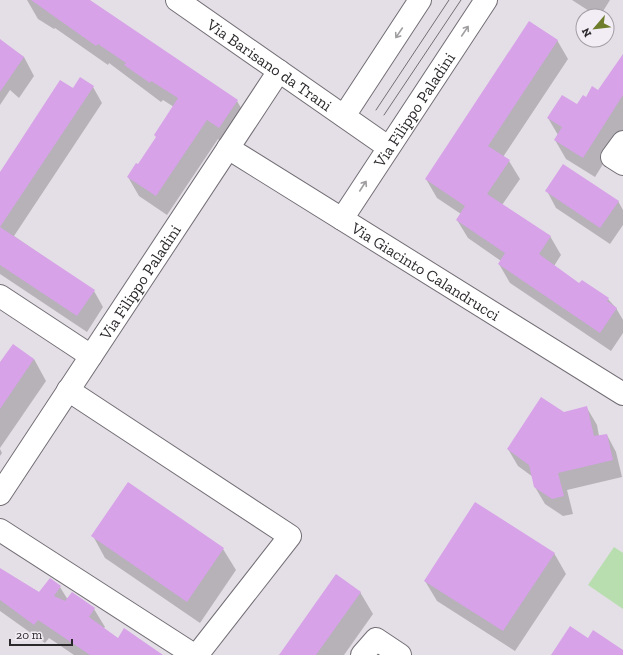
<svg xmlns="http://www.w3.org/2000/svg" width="623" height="655" viewBox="0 0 623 655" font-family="'Zilla Slab',serif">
  <rect width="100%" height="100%" fill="#e4dfe6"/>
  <path fill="#b8deaf" d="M614 547 623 553V609L588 585Z"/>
  <g fill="#0003">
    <path d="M27 0H88L237 101 248 120 230 147 218 139 167 215 139 196 128 177 138 165 157 138 174 107 163 100 161 102 109 63 108 65 55 28 54 29 38 19Z"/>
    <path d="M572 0H610L600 16H597Z"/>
    <path d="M557 40 568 59 503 157 509 161 520 179 502 205 550 236 561 255 554 266 580 285 608 299 616 308 623 320V333L611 351 510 283 499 264 501 261 468 238 457 220 461 214 437 198 426 179Z"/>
    <path d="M0 41 24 57 34 76 19 98 10 90 0 105Z"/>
    <path d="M623 56V132L595 177 566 159 555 140 558 135 548 118 577 106 598 92Z"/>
    <path d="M93 87 102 103 14 236 94 291 103 307 87 332 0 274V173L73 90Z"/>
    <path d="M547 191 618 201 623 210V225L610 244 556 208Z"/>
    <path d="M34 359 46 381 0 448V364Z"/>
    <path d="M587 408 597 425 599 436 607 435 616 452 622 477 567 490 573 514 563 516 545 504 535 487 533 477 518 466 508 449 564 413Z"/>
    <path d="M0 449 2 453 0 456Z"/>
    <path d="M93 536 223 549 236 570 200 623 105 558Z"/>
    <path d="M554 553 566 574 515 651 437 601 425 581Z"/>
    <path d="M0 569 40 593 50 579 60 587 68 600 94 609 105 627 103 629 118 639 162 655H74L49 638 45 643 0 611Z"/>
    <path d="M360 592 373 614 344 655H280Z"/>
  </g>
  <g fill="#d7a2e8">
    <path d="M31 0H90L238 100 219 128 207 120 156 196 127 177 136 163 138 164 156 137 154 135 178 98 151 81 150 83 124 65 126 63 98 44 96 46Z"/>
    <path d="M529 21 558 40 488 146 510 160 487 194 551 236 539 254 579 283 582 280 609 298 607 301 617 308 600 333 498 264 505 253 456 220 465 206 425 179Z"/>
    <path d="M0 39 24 57 0 92Z"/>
    <path d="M623 54V95L583 158 554 140 562 127 547 118 562 95 577 104 583 95 586 97 592 86 598 90Z"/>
    <path d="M80 77 94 86 0 227V172L60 80 73 88Z"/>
    <path d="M563 164 619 201 600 228 545 191Z"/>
    <path d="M0 227 95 290 77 316 0 265Z"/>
    <path d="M13 344 34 359 0 409V362Z"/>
    <path d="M541 397 564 412 587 406 594 436 607 434 613 460 558 473 564 496 552 499 534 487 529 465 507 449Z"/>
    <path d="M128 482 224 548 187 602 91 536Z"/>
    <path d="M475 502 555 553 503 631 424 581Z"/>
    <path d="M0 568 39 592 50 578 61 586 54 596 65 601 72 592 95 608 89 617 118 638 124 628 163 655H90L38 620 34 625 0 600Z"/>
    <path d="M336 574 361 592 316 655H279Z"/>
    <path d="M570 626 588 638 593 630 623 650V655H551Z"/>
  </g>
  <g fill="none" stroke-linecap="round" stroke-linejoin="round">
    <g stroke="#736e75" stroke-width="24">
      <g id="street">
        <path id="s1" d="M177 0 388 147"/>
        <path d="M344 116 420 0"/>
        <path d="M623 142 612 157 623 164"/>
        <path id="s2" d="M228 148 623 394"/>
        <path id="s3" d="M342 219 486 0"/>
        <path d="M0 296 91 356"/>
        <path d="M68 390 290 536 197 655"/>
        <path id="s4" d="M0 494 279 71"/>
        <path d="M0 530 194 655"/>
        <path d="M362 655 376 639 400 655"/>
      </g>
    </g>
    <use href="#street" stroke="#fff" stroke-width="22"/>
    <g stroke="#726f73" stroke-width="1">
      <path d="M376 110 449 0"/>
      <path d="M384 115 461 0"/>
    </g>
  </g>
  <defs><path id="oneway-shaft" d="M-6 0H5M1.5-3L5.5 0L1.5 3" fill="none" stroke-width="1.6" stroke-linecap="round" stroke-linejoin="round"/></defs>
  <g stroke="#a09ea0">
    <use href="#oneway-shaft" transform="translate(465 31) rotate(-56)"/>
    <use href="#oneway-shaft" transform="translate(399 33) rotate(124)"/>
    <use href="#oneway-shaft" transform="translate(363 186) rotate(-57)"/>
  </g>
  <g text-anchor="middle" stroke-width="3" stroke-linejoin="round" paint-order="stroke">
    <g font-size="16" fill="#2b282b" stroke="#f2ecf4">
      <text dy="6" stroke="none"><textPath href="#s1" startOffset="113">Via Barisano da Trani</textPath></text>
      <text dy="6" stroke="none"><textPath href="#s3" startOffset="131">Via Filippo Paladini</textPath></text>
      <text dy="6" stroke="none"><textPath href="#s2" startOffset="233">Via Giacinto Calandrucci</textPath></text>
      <text dy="6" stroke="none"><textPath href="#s4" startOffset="254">Via Filippo Paladini</textPath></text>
    </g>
  </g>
  <g transform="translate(595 28) rotate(242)"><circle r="19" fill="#f2ecf4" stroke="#a29ea4"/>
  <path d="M0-3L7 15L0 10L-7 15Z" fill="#6d7d2b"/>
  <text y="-6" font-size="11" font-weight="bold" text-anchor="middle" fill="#2b282b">N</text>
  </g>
  <path d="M10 639v6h62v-6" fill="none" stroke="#2b282b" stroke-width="2"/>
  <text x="16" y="639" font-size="12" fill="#2b282b" stroke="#f2ecf4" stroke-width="3" paint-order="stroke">20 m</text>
</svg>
